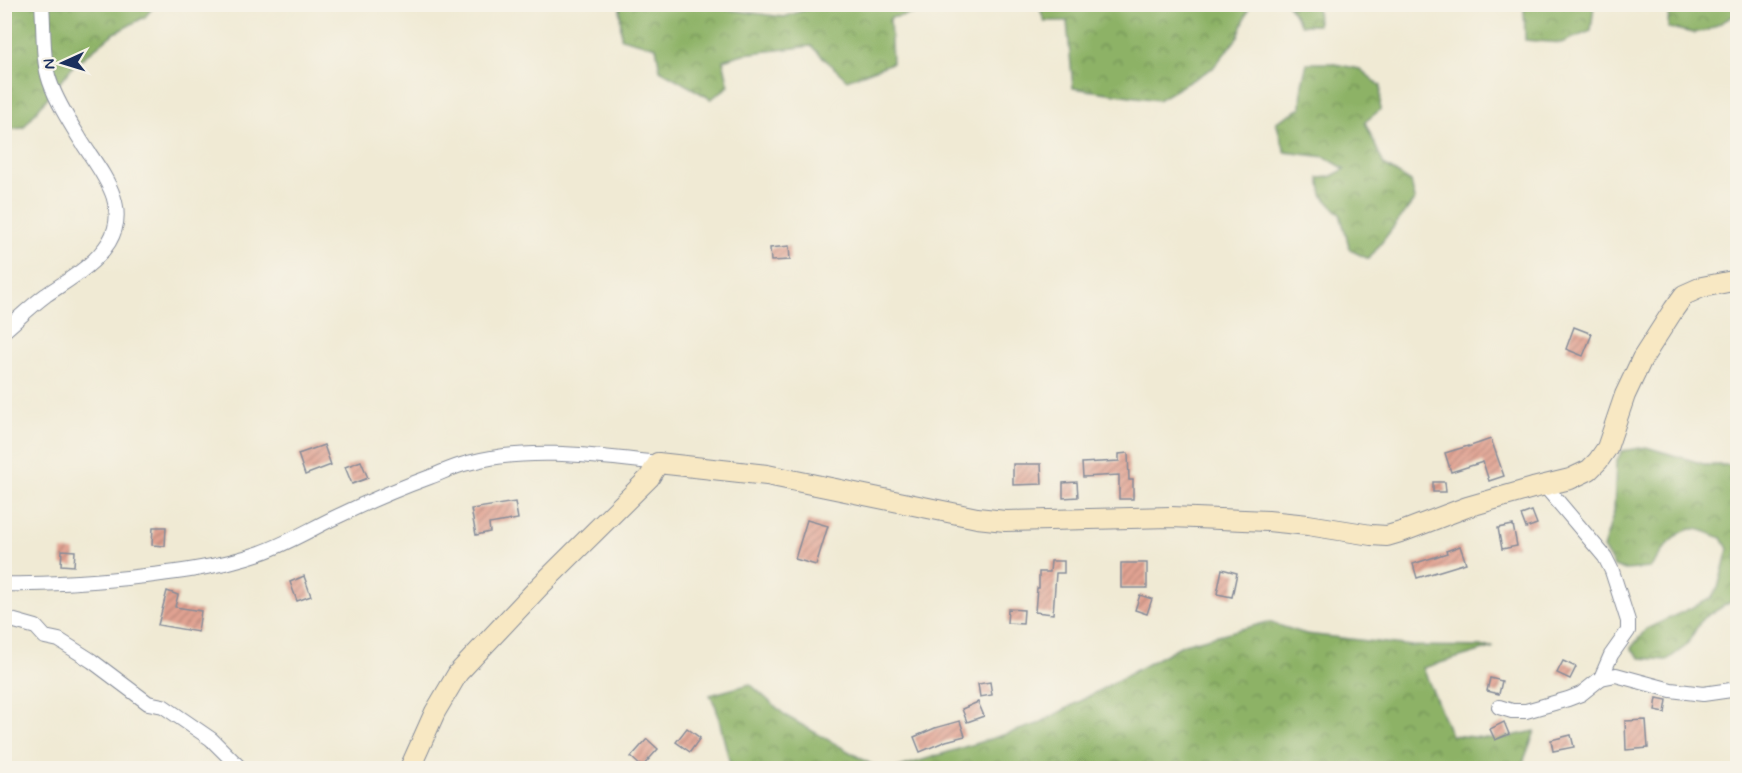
<svg xmlns="http://www.w3.org/2000/svg" width="1742" height="773" viewBox="0 0 1742 773" font-family="Mynerve,sans-serif">
  <defs>
    <pattern id="forest-crowns" width="20" height="18" patternUnits="userSpaceOnUse" patternTransform="scale(1.5)"><rect width="20" height="18" fill="#8db266"/><path d="M2 6a3 3 0 1 1 6 0M12 15a3 3 0 1 1 6 0" fill="none" stroke="#729157"/></pattern>
    <pattern id="building-hatch" width="6" height="6" patternUnits="userSpaceOnUse" patternTransform="scale(1.5)"><rect width="6" height="6" fill="#e1a392"/><path d="M-1 1l2-2M0 6l6-6M5 7l2-2" fill="none" stroke="#b6857a"/></pattern>
  </defs>
  <rect width="100%" height="100%" fill="#f7f3e8"/>
  <filter id="ink" filterUnits="userSpaceOnUse"><feTurbulence type="fractalNoise" baseFrequency=".0167" numOctaves="2"/><feDisplacementMap in="SourceGraphic" scale="12" xChannelSelector="R" yChannelSelector="G"/><feConvolveMatrix kernelMatrix="1 2 1 2 8 2 1 2 1" color-interpolation-filters="sRGB"/></filter>
  <filter id="wash" filterUnits="userSpaceOnUse"><feTurbulence type="fractalNoise" baseFrequency=".008" numOctaves="4" result="noise"/><feDisplacementMap in="SourceGraphic" scale="24" xChannelSelector="R" yChannelSelector="G"/><feGaussianBlur stdDeviation="1.35" result="paint"/><feColorMatrix in="noise" values="0 0 0 0 0 0 0 0 0 0 0 0 0 0 0 0 0 1.4 0 .05"/><feComposite in="paint" operator="in"/></filter>
  <g filter="url(#wash)">
    <rect width="100%" height="100%" fill="#f0ead4"/>
    <g fill="url(#forest-crowns)" stroke="#547062" stroke-width="1.5">
      <path d="M4 5H155L145 17 113 34 73 66 23 128 5 130Z"/>
      <path d="M620 5H710L715 8 784 17 819 5H944L943 8 890 18 892 63 847 80 811 46 743 54 723 60 729 86 711 99 660 70 656 47 621 38Z"/>
      <path d="M1039 5V4L1250 5 1238 37 1213 68 1158 100 1073 88 1067 21H1044Z"/>
      <path d="M1288 5H1317L1318 25H1301Z"/>
      <path d="M1524 5H1594L1591 31 1561 43 1525 40Z"/>
      <path d="M1669 5H1737V14L1708 30 1694 33 1668 28Z"/>
      <path d="M1307 63H1330L1360 69 1381 86 1380 110 1365 122 1384 165 1411 182 1415 199 1369 259 1350 250 1340 214 1322 195 1319 178 1330 177 1345 169 1325 157 1285 152 1276 122 1301 108 1302 84Z"/>
      <path d="M1646 447 1707 465H1737V598L1702 619 1686 646 1667 660 1640 658 1631 648 1646 629 1710 599 1718 588 1728 549 1722 538C1714 536 1704 530 1695 529 1675 528 1661 554 1650 568L1625 570 1614 566 1603 548 1614 512 1616 462 1622 451Z"/>
      <path d="M1268 622 1306 634 1412 646 1494 647 1423 668 1451 735 1497 739 1535 731 1521 768H897L1038 724 1184 644Z"/>
      <path d="M750 684 786 716 878 768H731L716 707 710 695Z"/>
    </g>
    <g id="blocks">
      <g fill="url(#building-hatch)">
        <path d="M789 246 790 260 771 261 770 248Z"/>
        <path d="M1574 327 1592 334 1583 356 1566 349Z"/>
        <path d="M1491 439 1504 476 1489 481 1483 462 1451 472 1445 453 1468 446V447Z"/>
        <path d="M324 445 331 465 305 475 298 454Z"/>
        <path d="M1128 453 1129 480H1133V499H1119V475L1083 477 1082 463 1119 461V454Z"/>
        <path d="M361 461 368 478 352 484 345 467Z"/>
        <path d="M1013 464H1041L1042 484 1013 485Z"/>
        <path d="M1077 482 1078 497 1063 498V483Z"/>
        <path d="M1433 482H1445L1446 492H1433Z"/>
        <path d="M515 502 518 519 489 524 490 532 476 535 471 509Z"/>
        <path d="M1532 511 1537 524 1526 528 1521 515Z"/>
        <path d="M807 520 828 526 816 565 795 559Z"/>
        <path d="M1513 525 1517 546 1502 549 1498 528Z"/>
        <path d="M153 527H166L165 546 152 545Z"/>
        <path d="M1460 546 1466 563 1417 578 1413 564 1447 553 1446 551Z"/>
        <path d="M62 550 75 551 74 566 61 565Z"/>
        <path d="M1051 561H1064V573H1056L1053 614 1035 612 1037 588H1039V572H1050Z"/>
        <rect x="1121" y="563" width="26" height="25"/>
        <path d="M1222 569 1237 573 1232 597 1217 594Z"/>
        <path d="M304 576 311 596 297 601 290 582Z"/>
        <path d="M167 591 178 595 175 607 201 611 198 632 158 625Z"/>
        <path d="M1140 595 1152 599 1147 614 1135 610Z"/>
        <path d="M1008 609 1024 610 1023 624 1007 623Z"/>
        <path d="M1563 661 1576 667 1570 679 1557 673Z"/>
        <path d="M1490 678 1502 681 1499 694 1487 691Z"/>
        <path d="M990 682 992 695 980 697 978 684Z"/>
        <path d="M1657 698 1667 700 1665 713 1655 711Z"/>
        <path d="M978 702 984 716 967 722 962 709Z"/>
        <path d="M1646 720 1648 748 1626 750 1625 721Z"/>
        <path d="M960 721 965 736 946 741 920 752 914 737 935 728Z"/>
        <path d="M1504 722 1509 734 1495 740 1490 729Z"/>
        <path d="M687 728 700 738 690 752 676 742Z"/>
        <path d="M1571 735 1574 747 1553 751 1551 740Z"/>
        <path d="M647 739 658 749 642 767 631 757Z"/>
      </g>
    </g>
  </g>
  <g filter="url(#ink)">
    <use href="#blocks" fill-opacity="0" stroke="#868c99" stroke-width="1.5"/>
    <g fill="none" stroke-linecap="round" stroke-linejoin="round">
      <g stroke="#868c99" stroke-width="16">
        <g id="street">
          <path d="M4 331C18 319 31 306 46 295 68 280 94 266 109 242 132 204 98 169 80 139 69 121 57 102 50 82 42 60 44 28 42 4"/>
          <path d="M1544 485 1605 557 1612 571 1628 621V631L1611 655 1601 678 1616 675 1671 690 1703 694 1738 689"/>
          <path d="M4 584C45 585 86 582 127 578 172 573 217 568 260 553 286 544 309 530 334 518 365 503 397 489 430 477 443 472 455 466 468 463 530 446 596 456 658 463"/>
          <path d="M4 618 36 627 45 637 59 640 92 661 148 703 163 706 211 739 240 768"/>
          <path d="M1499 707 1512 711H1526L1568 699 1581 694 1601 678"/>
        </g>
      </g>
      <g stroke="#868c99" stroke-width="22">
        <path id="secondary" d="M410 768 435 712 458 673 539 587 649 478 658 463 767 475 977 518 1005 521 1171 517 1268 521 1308 525 1371 535 1387 536 1404 531 1467 507 1533 488 1570 479 1589 470 1598 461 1607 448 1625 395 1642 359 1674 309 1684 295 1702 287 1738 280"/>
      </g>
      <use href="#street" stroke="#fff" stroke-width="14"/>
      <use href="#secondary" stroke="#f8e8c3" stroke-width="20"/>
    </g>
  </g>
  <rect width="1742" height="773" fill="none" stroke="#f7f3e8" stroke-width="24"/>
  <g transform="translate(63 63) rotate(266)" stroke="#f7f3e8" stroke-width="4.5" paint-order="stroke">
  <path d="M0-4.5L10 22L0 15L-10 22Z" fill="#1b2f5e"/>
  <text y="-9" font-size="16" font-weight="bold" text-anchor="middle" fill="#1b2f5e">N</text>
  </g>
</svg>
